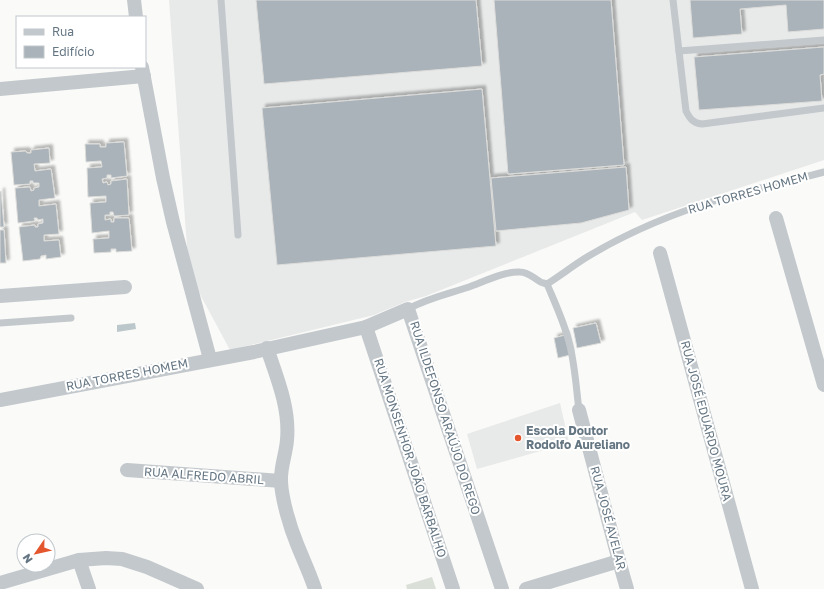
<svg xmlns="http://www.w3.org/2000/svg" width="824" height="589" viewBox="0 0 824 589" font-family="'Golos Text',sans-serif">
  <defs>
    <filter id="shadow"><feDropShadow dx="3.5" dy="-3.5" stdDeviation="1" flood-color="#0004"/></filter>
  </defs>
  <rect width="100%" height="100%" fill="#fafaf8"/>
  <g fill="#e8e9e9">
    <path d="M169 0H824V160L642 220 635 212 426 296 405 302 374 315 230 350 189 274Z"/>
    <path d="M560 403 569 443 477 469 467 434Z"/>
  </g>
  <path fill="#dadfd7" d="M432 577 436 589H407L406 585Z"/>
  <path fill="#bbc7cb" d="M135 323 136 329 117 332V325Z"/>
  <g fill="#aab3b9" stroke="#dcdcda" filter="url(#shadow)">
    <path d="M256 0H476L482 66 264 84Z"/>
    <path d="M494 0H611L624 165 508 174Z"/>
    <path d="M690 0H824V29L788 32 786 5 740 9 742 34 693 38Z"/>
    <path d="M824 47V74L820 75 822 101 699 110 694 57Z"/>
    <path d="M482 89 496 246 277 265 262 108Z"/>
    <path d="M124 142 127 176 111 178V175H107V178L102 179 103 183 107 182 108 185 111 184V181L127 179 129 215 114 216 113 212H110V215H105V220L111 219V222H114V218H129L132 251 116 252V249H111V252L94 253 93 239 109 238V231L92 233 90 203 106 202V196L88 197 87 168 102 167 101 161 86 162 85 144H100V147H106V143Z"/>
    <path d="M49 148 50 163 34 164 35 171 51 169 55 198 39 200V206L56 204 59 234 44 235V241L59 240 61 257 46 259V255L41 256 40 259 23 261 19 227 35 225V227H38V224L43 223V219L38 220 37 218H34L35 221 18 223 15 188 30 187 31 191 34 190V188L39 187V183H33V181H30V184L14 185 11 152 26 151 27 153H31V150Z"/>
    <path d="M626 167 629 210 581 223 496 231 491 178Z"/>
    <path d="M1 191 4 227H0V192Z"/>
    <path d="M0 230H4L6 263H0Z"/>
    <path d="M596 323 601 343 577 348 573 328Z"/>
    <path d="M565 335 570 355 558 358 554 338Z"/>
  </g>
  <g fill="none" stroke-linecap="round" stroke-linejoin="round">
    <g stroke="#c3c8cc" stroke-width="7">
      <path d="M221 0 238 235"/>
      <path d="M673 0 686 111C690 119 693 123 702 124L824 108"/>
      <path d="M679 51 824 40"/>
      <path d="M547 284C561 275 574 265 587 257 630 231 677 212 724 198 757 188 791 181 824 172"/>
      <path d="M547 284C555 303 564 322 569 342 575 364 576 387 579 410"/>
      <path d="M408 309C428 298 448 294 469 287 483 282 505 271 520 272 528 272 532 277 539 281 541 283 544 283 547 284"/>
      <path d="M0 323 71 318"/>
    </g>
    <g stroke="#c3c8cc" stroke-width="14">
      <path d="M134 0 136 17"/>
      <path d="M142 67 163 178 173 222 210 359"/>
      <path d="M0 89 144 76"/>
      <path d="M776 218 824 385"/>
      <path d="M660 253 752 589"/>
      <path d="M0 296 125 287"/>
      <path d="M366 327 453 589"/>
      <path d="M267 348C277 378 290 408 287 440 286 454 280 468 281 482 282 500 290 527 297 544 303 559 310 574 315 589"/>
      <path d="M0 400 254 352 366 327 408 309 502 589"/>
      <path d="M579 410 619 561 627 589"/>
      <path d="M127 470 281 481"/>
      <path d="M79 560 89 589"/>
      <path d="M0 583 79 560 106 558 122 559 147 567 197 589"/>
      <path d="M526 589 619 561"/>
    </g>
  </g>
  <circle fill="#e4572e" stroke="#fff" stroke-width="1.5" cx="518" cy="438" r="4"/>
  <g text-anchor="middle" stroke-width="4" stroke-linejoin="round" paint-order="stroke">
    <g font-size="12" fill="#657683" stroke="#fff">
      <text transform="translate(748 193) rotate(-16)" y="4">RUA TORRES HOMEM</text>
      <text transform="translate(127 375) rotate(-11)" y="4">RUA TORRES HOMEM</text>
      <text transform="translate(445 418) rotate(72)" y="4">RUA ILDEFONSO ARAÚJO DO REGO</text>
      <text transform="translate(706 421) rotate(75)" y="4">RUA JOSÉ EDUARDO MOURA</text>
      <text transform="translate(410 458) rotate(72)" y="4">RUA MONSENHOR JOÃO BARBALHO</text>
      <text transform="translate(204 476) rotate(4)" y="4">RUA ALFREDO ABRIL</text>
      <text transform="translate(608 518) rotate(75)" y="4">RUA JOSÉ AVELAR</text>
    </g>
    <g font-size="12" font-weight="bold" fill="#657683" stroke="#fff" text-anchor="start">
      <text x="526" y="435">Escola Doutor<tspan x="526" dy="14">Rodolfo Aureliano</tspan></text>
    </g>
  </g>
  <rect x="16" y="16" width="130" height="52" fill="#ffffff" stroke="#c1c8cd"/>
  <rect x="24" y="29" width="20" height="6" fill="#c3c8cc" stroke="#c1c8cd"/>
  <text x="52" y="36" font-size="12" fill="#657683">Rua</text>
  <rect x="24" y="46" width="20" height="12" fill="#aab3b9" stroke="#c1c8cd"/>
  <text x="52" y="56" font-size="12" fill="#657683">Edifício</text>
  <g transform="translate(36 553) rotate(236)"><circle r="19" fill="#ffffff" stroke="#c1c8cd"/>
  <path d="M0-3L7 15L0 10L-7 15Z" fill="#e4572e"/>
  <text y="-6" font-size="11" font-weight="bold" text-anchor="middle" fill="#657683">N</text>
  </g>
</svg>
